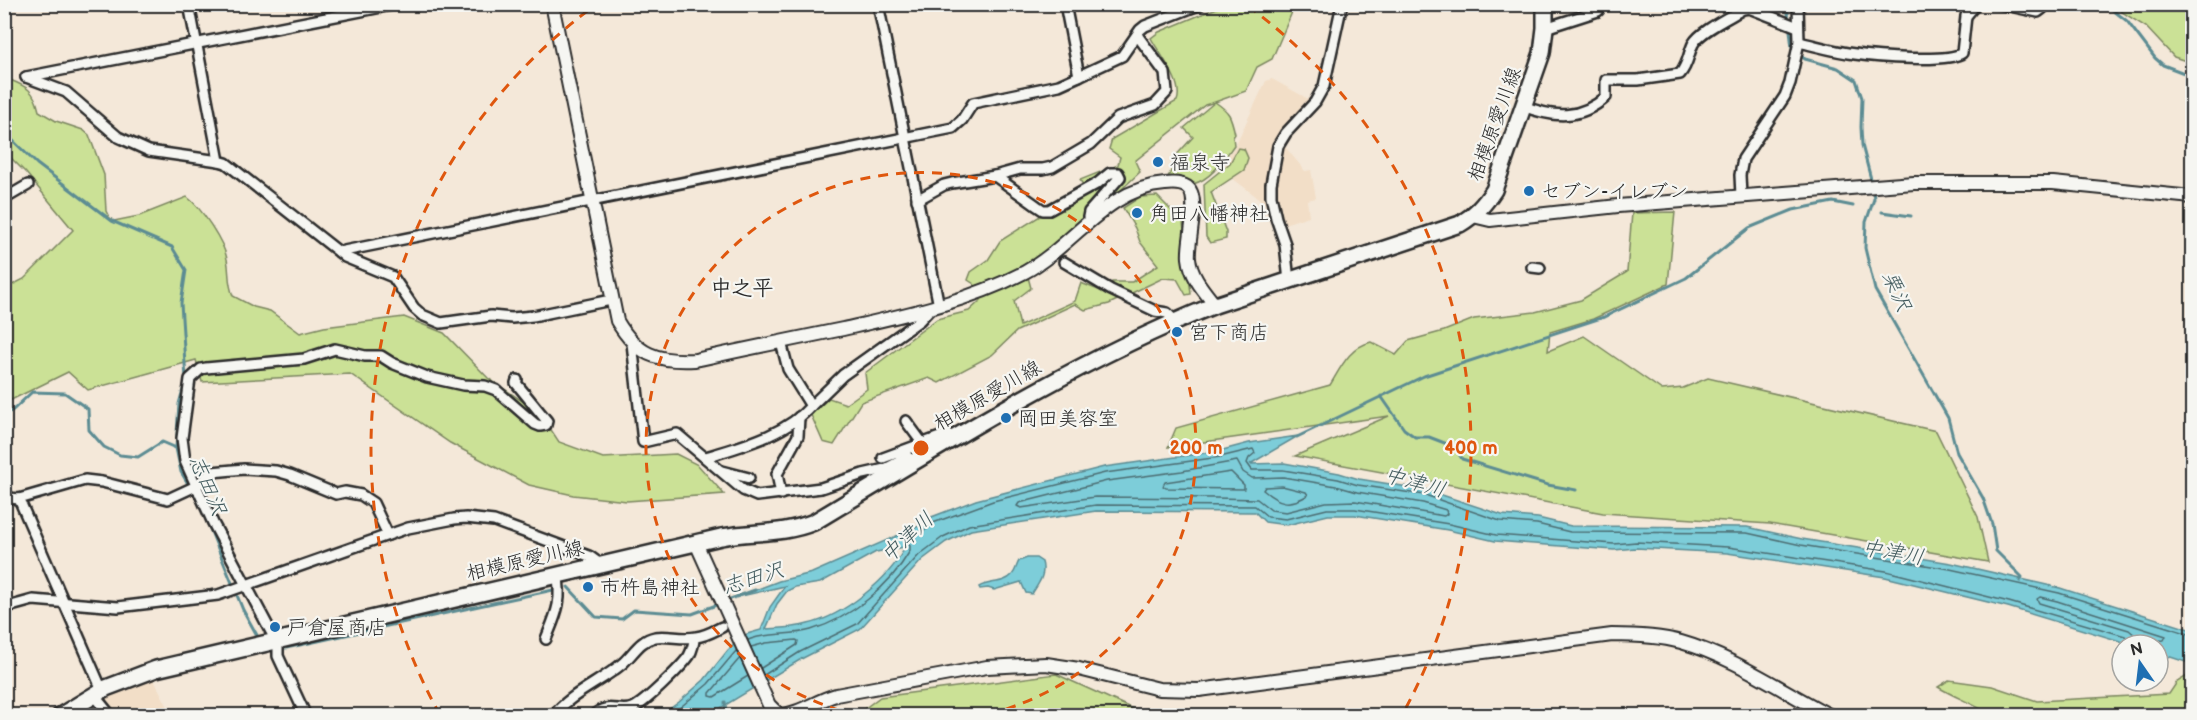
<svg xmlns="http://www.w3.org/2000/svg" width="2197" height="720" viewBox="0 0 2197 720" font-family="'Balsamiq Sans','Klee One',sans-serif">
  <rect width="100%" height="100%" fill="#f4e8d9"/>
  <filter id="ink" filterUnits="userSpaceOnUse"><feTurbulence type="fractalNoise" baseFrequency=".0167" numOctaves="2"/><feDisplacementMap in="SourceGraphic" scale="12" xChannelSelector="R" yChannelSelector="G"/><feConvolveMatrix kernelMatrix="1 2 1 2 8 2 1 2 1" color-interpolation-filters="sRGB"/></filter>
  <g filter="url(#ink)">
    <g fill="#f2dec7">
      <path d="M1272 79 1312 101 1279 137 1270 207 1219 168 1235 146 1266 81Z"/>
      <path d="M1282 143 1305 171 1311 170 1316 198 1307 200 1309 216 1281 225 1273 195Z"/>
      <path d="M153 678 172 715H117L103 700 104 698 120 690Z"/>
    </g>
    <g fill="#cbe196" stroke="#7b8660" stroke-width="1.5">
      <path d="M1224 5H1295L1272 59 1257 67 1246 91 1215 102C1230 112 1231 116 1235 134L1233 137 1234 145C1223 160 1212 179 1193 184L1183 178 1168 177 1174 165 1173 159 1193 137 1184 128 1215 102 1205 105 1135 161 1140 172C1104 206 1067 240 1025 266L1031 288 1014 301 1020 326 1075 301 1081 283 1106 293 1112 282H1132L1158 265 1140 242 1135 228 1123 208 1140 197 1157 196 1183 222 1191 294 1186 295 1177 279 1163 278 1109 304 1085 310 1075 304 1017 331 992 355 939 383 929 378 861 402 834 445 823 442 811 415 829 398 846 404 867 389 865 373 937 319 969 311 981 300 974 284 968 280 971 272 988 260 1000 241 1085 188 1080 180 1118 165 1120 157 1109 149 1112 139 1177 101C1184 83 1160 55 1151 38L1159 32Z"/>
      <path d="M2111 5H2192V63L2174 57 2146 27Z"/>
      <path d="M5 78C25 86 34 88 39 111L56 121 83 130 89 135 104 175 106 211 109 217 114 221 139 216 187 197C201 207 224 242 227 259 230 274 227 280 233 296L254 307 270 311 300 333 324 327 404 317 444 333 488 378 540 413 559 442 603 458 676 454 698 465 724 494 627 501 573 495 529 485 450 443 350 374 202 382 196 360 88 390 68 372 5 403 4 276 12 285 24 279 73 230 26 173 5 152Z"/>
      <path d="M1238 148 1244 149 1248 158 1244 170 1211 192 1226 232V239L1210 243 1206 237 1204 184 1230 163Z"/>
      <path d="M1675 212 1668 284 1593 319 1550 332 1548 351 1584 336 1662 390 1683 388 1708 378 1936 431 1978 517 1988 562 1770 524 1603 513 1295 456 1389 416 1168 447 1176 428 1330 385C1341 367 1350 347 1371 342L1396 355 1408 341 1444 331 1474 319 1535 312 1581 300 1627 272 1632 213Z"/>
      <path d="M2192 673V715H1991C1973 703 1956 698 1938 687L1949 680 1992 686 2037 701 2169 694 2177 682Z"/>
      <path d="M1056 674 1146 715H856L880 697Z"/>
    </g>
    <g fill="#7dcdd9" stroke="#5c8c93" stroke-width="1.5" fill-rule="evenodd">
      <path d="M1298 436 1250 464 1284 463 1339 473 1359 479 1427 490 1502 515 1538 518 1571 526 1747 527 1802 539 1951 563 2060 588 2192 630V664L2158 653V645H2133L2008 607 1885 577 1727 553 1636 548 1614 550 1495 541 1448 530 1355 515H1328L1287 525 1265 522 1255 512 1096 511 971 530 946 542 922 560 860 629 803 658 709 715 660 716 679 702 704 680 728 650 747 634 761 630 770 607 785 586 737 597 779 581 812 573 924 524 929 518 976 500 1104 467 1219 451 1249 443ZM905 547C890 579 843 616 808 624 795 628 780 628 766 629L777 604 787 591 795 587 820 583 876 552Z"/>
      <path d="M1027 558H1036L1042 562C1046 575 1038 584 1032 594L1026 593 1021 582 994 590 988 588 980 589 979 587C989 581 1004 584 1012 575 1016 571 1016 566 1019 561Z"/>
    </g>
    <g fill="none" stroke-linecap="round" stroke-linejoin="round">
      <g stroke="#4c6c71" stroke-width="1.5">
        <path d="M1237 461 1243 472 1252 478 1283 477 1336 486 1357 492 1423 503 1446 510 1447 514 1444 516 1355 501 1326 502 1286 512 1271 510 1257 499 1216 498 1095 497 1021 508 1017 506 1019 503 1107 481 1182 471Z"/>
        <path d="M1231 472 1244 485V489L1166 488 1163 486 1165 482Z"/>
        <path d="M1282 486 1306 492 1308 495C1289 507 1279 503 1263 490L1265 487Z"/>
        <path d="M748 640C768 632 791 636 811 630 851 618 889 587 910 551V546L906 540 907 537 927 529 933 523 993 501 1105 473 1220 457 1253 449 1255 453 1249 458 1247 463 1252 470H1283L1338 479 1358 485 1425 495 1500 521 1537 524 1570 532 1747 533 1801 545 1950 569 2059 593 2192 635"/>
        <path d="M2138 645 2136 636 2129 630 2039 603 2037 599 2040 597 2057 601 2166 636 2164 640 2155 641 2148 645"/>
        <path d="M751 647 766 643 796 640 798 641 797 645 761 668"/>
        <path d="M740 658 710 693V696L714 697 748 676"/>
        <path d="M764 675 800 652 857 624 919 555 943 537 969 525 1096 505 1255 506 1268 517 1286 519 1327 509H1355L1449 524 1496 535 1614 544 1636 542 1728 547 1886 571 2009 602 2125 636 2129 640 2130 645"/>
        <path d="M670 716 708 684 736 651"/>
      </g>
      <g stroke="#5c8c93" stroke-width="3">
        <path d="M1787 4 1792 48 1805 59 1838 68 1856 80 1862 98 1861 127 1862 145 1872 183"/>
        <path d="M2105 4 2127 21 2155 58 2163 65 2192 76"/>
        <path d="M4 132 37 164 112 221 172 247 186 270 181 303 186 379 179 404 176 448 181 472 199 502 243 610 258 637"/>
        <path d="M1873 190 1874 199 1866 222 1865 248 1875 290 1948 418 1957 453 1983 498 1992 524 1996 551 2022 577 2020 581"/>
        <path d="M1882 212 1911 216"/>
        <path d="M1381 396 1404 429 1415 437H1429L1455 447 1462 459 1548 485 1576 490"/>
        <path d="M4 415 13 410 32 392 65 393 88 409 89 430 104 447 120 455 138 457 162 442 176 448"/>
        <path d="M1297 437 1424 376 1604 317 1686 278 1749 228 1793 210 1833 202 1853 206"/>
        <path d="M568 587 596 617 622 619 634 610 692 614 719 604"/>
        <path d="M725 601 755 590"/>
        <path d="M286 648 553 590"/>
        <path d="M725 702 726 716"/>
      </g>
      <g stroke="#2b2b2b" stroke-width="14">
        <g id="minor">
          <path d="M189 4 219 161 226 163 339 252 953 128 962 120 973 103 1059 85 1079 76 1065 4"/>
          <path d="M878 4 939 306"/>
          <path d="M2000 4 2038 12 2042 9 2043 4"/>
          <path d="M1545 28 1598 11 1603 4"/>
          <path d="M1799 42C1817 46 1836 52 1855 54 1874 57 1949 63 1962 53L1966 16 1976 4"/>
          <path d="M1079 76 1122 56 1140 30 1145 26 1201 4"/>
          <path d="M26 77 397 4"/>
          <path d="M26 77 66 92 118 137 149 151 219 161"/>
          <path d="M1523 106C1554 118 1580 120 1606 97V80H1638L1680 74C1688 65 1688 55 1693 44 1700 31 1730 17 1743 9L1749 8 1798 27"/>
          <path d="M995 176 1037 206 1043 210H1049L1098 183 1110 173H1118L1120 177 1089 212 1088 217 1092 220"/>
          <path d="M1741 196 1740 175 1743 159 1785 96 1790 83 1799 42 1798 4"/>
          <path d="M4 199 28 185"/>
          <path d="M917 200 944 185 952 183 995 176 1020 169H1043L1052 167 1091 144 1118 118 1155 105 1167 92 1165 73 1137 35"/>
          <path d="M339 252 345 257 393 277 414 308 422 315 441 323 491 316 512 318 533 316 611 300"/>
          <path d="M1064 262 1111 290 1155 311 1167 313 1175 321"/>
          <path d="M1532 267 1540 268"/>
          <path d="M1289 281 1285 244 1276 218 1271 196V184L1278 146 1286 133 1315 102 1324 86 1342 4"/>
          <path d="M632 343 643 442 677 434 743 490 757 496 821 488 863 474 885 469 908 457 912 461"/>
          <path d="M811 406 843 375 920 320 930 309"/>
          <path d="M906 421 923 444"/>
          <path d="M706 457C741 446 786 435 811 406L788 369 781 342"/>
          <path d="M883 458 948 434"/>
          <path d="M722 471 749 478"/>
          <path d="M4 492 10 498 19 499"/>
          <path d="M781 494 777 474 798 436 799 417"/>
          <path d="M4 608 33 600 118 607 218 595 408 528 454 519 466 518 494 521 589 556 600 564"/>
          <path d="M546 639C556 614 563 601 557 574"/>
          <path d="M102 690 19 499 85 480 102 482 168 499 196 486 212 472 244 469 276 471 290 475 336 494 345 492 361 495 373 503 388 535"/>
          <path d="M94 695 111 716"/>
          <path d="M306 716 278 656V645L213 523 185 461 182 438 190 379 201 369 206 368 304 359 335 349 365 356H381L392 363 427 377 463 385 485 386 496 390 535 424 540 426 546 425 547 421 516 383 517 380"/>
          <path d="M553 716C571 693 601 682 623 663 634 653 640 640 655 637 669 635 683 640 696 637 706 636 714 631 722 627"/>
          <path d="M593 716C608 701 619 714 633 708 645 703 682 666 689 656 692 650 694 645 694 638"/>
        </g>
      </g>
      <g stroke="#2b2b2b" stroke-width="16">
        <g id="tertiary">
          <path d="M552 4 617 321C637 355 657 362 695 360 745 349 794 339 843 329 905 315 967 302 1025 272 1073 246 1107 188 1165 184 1172 183 1181 183 1187 187 1201 197 1187 241 1189 258 1191 277 1204 291 1215 305"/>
          <path d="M1473 216 1490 220 1618 206 1914 183H2053L2192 197"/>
          <path d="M696 543 769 705 779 715C798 715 817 700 836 695L987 667 1046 664 1079 669 1159 689 1199 690 1612 635C1635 635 1659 636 1681 642 1734 657 1782 691 1831 716"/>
        </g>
      </g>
      <g stroke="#2b2b2b" stroke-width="20">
        <path id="primary" d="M60 716 106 688 156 669 721 537C754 531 782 535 814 522 944 444 1073 362 1215 305L1460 224C1475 215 1484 205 1494 190L1542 53 1545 28V4"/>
      </g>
      <use href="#minor" stroke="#f6f6f2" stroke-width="9"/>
      <use href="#tertiary" stroke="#f6f6f2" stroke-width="12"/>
      <use href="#primary" stroke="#f6f6f2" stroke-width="15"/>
    </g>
  </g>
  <g fill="none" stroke="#df570e" stroke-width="3" stroke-dasharray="10 8">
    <path d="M857 715A275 275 0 1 1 985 715"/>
    <path d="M440 715A550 550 0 0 1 594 6M1248 6A550 550 0 0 1 1402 715"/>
  </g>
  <g fill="#1f6fb2" stroke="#f6f6f2" stroke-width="2">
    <circle cx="1158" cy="162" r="6"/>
    <circle cx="1529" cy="191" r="6"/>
    <circle cx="1137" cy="213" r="6"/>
    <circle cx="1177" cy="332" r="6"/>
    <circle cx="1006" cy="418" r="6"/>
    <circle cx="588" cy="587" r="6"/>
    <circle cx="275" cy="627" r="6"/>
  </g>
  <g text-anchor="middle" stroke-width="4.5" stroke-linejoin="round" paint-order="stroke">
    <g font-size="20" fill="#2b2b2b" stroke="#f6f6f2">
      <text transform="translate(1494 124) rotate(-70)" y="7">相模原愛川線</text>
      <text transform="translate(987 395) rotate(-30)" y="7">相模原愛川線</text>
      <text transform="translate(525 560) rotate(-13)" y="7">相模原愛川線</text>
    </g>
    <g font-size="20" fill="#2b2b2b" stroke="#f6f6f2" text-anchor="start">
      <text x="1170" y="169">福泉寺</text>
      <text x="1541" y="198">セブン-イレブン</text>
      <text x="1149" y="220">角田八幡神社</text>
      <text x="1189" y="339">宮下商店</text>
      <text x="1018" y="425">岡田美容室</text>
      <text x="600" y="594">市杵島神社</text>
      <text x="287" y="634">戸倉屋商店</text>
    </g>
    <g font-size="21" font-weight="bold" fill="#2b2b2b" stroke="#f6f6f2">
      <text x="742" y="295">中之平</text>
    </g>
    <g font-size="21" font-style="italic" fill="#445c5f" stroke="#f6f6f2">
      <text transform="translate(1897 291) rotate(66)" y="7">栗沢</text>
      <text transform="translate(1415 482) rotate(16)" y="7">中津川</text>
      <text transform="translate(208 485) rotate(67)" y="7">志田沢</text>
      <text transform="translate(907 537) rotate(-43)" y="7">中津川</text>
      <text transform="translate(1893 552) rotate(10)" y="7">中津川</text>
      <text transform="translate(753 578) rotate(-17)" y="7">志田沢</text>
    </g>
  </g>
  <circle cx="921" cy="448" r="9" fill="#df570e" stroke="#f6f6f2" stroke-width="3"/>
  <g font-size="18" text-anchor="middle" font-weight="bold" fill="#df570e" stroke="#f6f6f2" stroke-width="4.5" stroke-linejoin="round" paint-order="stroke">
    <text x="1196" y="454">200 m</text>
    <text x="1471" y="454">400 m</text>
  </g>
  <rect width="2197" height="720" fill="none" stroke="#f6f6f2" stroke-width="24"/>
  <rect x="12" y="12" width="2173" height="696" fill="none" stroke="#2b2b2b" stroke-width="2" filter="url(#ink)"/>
  <g transform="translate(2140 663) rotate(346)"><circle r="28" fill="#f6f6f2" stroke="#a5a5a2" stroke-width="1.5"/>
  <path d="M0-4.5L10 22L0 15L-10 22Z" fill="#1f6fb2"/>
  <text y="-9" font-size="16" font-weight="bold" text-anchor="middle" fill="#2b2b2b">N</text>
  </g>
</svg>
